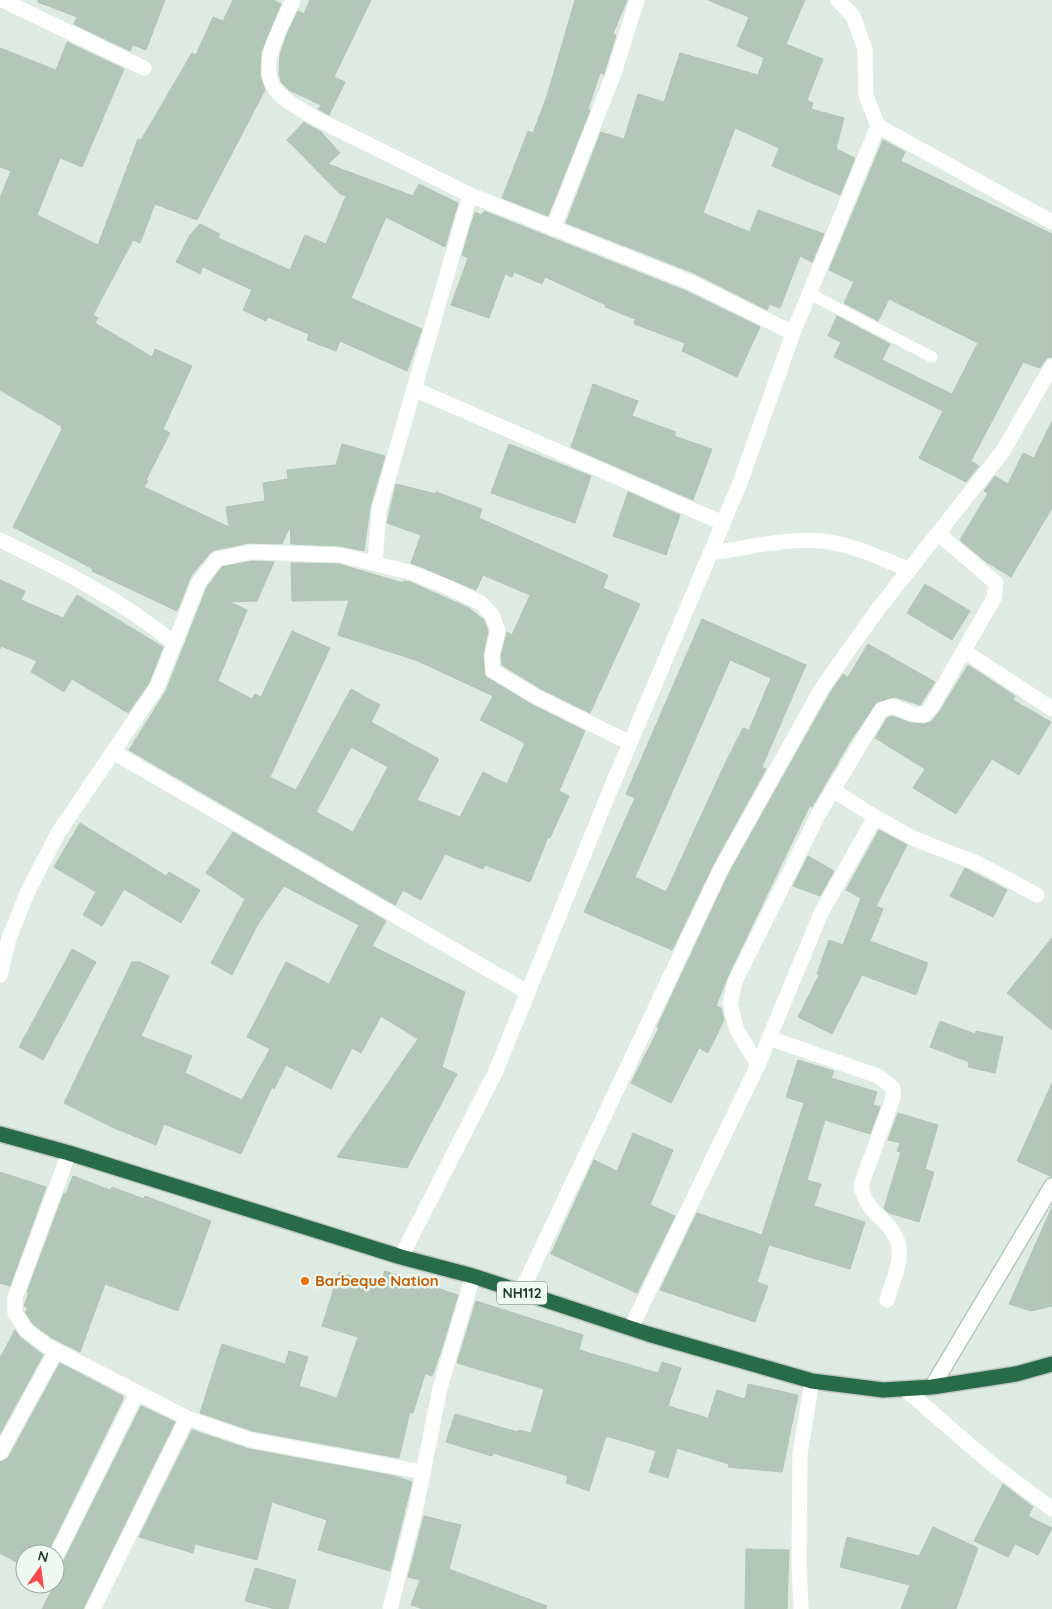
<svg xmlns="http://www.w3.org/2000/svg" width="1052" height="1609" viewBox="0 0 1052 1609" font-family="Quicksand,sans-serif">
  <rect width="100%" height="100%" fill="#deebe2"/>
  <g fill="#b3c6ba" stroke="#b0c5b7" fill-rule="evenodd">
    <path d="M38 0H165L146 50 133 45 130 51 74 24 77 17 38 2Z"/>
    <path d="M233 0H273L281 4 261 52 260 76 265 90 197 220 155 204 140 243 133 240 93 315 98 318 95 323 152 357 155 349 192 366 163 429 170 433 146 480 148 481 144 487 229 527 226 507 265 501 263 483 288 479 287 470 336 465 342 444 385 456 370 507 364 551 340 546 291 544 290 526 282 544 249 543 215 550 210 553 191 576 177 611 92 571 93 569 13 527 62 429 61 426 0 390V198L11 171 0 167V48L56 70 67 42 124 69 82 167 60 158 37 215 98 245 138 139 141 140 192 53 196 55 213 17 223 21Z"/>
    <path d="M310 0H371L334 77 345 82 329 115 318 109 321 105 289 90 281 82 279 74 280 55 287 34 298 11 304 14Z"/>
    <path d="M575 0H627L613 34 616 35 605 70 604 74 600 73 588 109 590 110 548 216 502 198 528 131 533 133 547 96Z"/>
    <path d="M708 0H805L786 44 823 59 807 100 813 103 811 109 844 118 836 149 855 158 840 195 772 166 779 148 735 128 703 213 750 232 758 210 824 234 812 262 800 256 780 308 770 304 767 310 694 273 566 223 601 132 624 139 638 94 664 102 680 53 758 75 764 58 737 46 749 17Z"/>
    <path d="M304 122 321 132 340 153 328 164 413 196 419 184 458 203 445 247 386 217 351 298 422 329 407 371 340 341 336 351 307 340 309 334 268 317 266 321 243 310 252 290 203 267 200 274 176 262 190 235 200 224 220 234 218 238 290 270 305 235 326 244 346 196 340 194 287 140Z"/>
    <path d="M883 140 905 152 901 161 1052 234V357L1047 358 1040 368 1023 362 971 461 979 466 966 482 919 458 943 411 834 357 841 342 828 336 837 316 890 344 882 360 952 394 978 343 889 299 878 321 844 303 854 282 829 270Z"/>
    <path d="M484 211 686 291 760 327 737 377 682 351 685 343 634 324 635 319 605 307 606 305 545 277 542 284 514 272 512 277 505 274 489 318 451 305 468 258 462 255 475 212 482 215Z"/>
    <path d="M593 384 638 401 632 416 676 432 674 436 712 449 693 500 571 447Z"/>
    <path d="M1052 421V508L1011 577 985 561 960 540 988 493 984 491 995 476 1008 484 1023 453 1034 458Z"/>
    <path d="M509 444 591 476 575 523 491 493Z"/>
    <path d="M396 484 436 494V492L482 509 479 518 608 575 603 588 640 604 590 713 539 688 502 665 501 656 507 632 512 635 530 595 483 575 476 590 411 563 421 535 387 523Z"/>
    <path d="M628 492 680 515 666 555 613 536Z"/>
    <path d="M252 561 274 562 257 601 230 602 247 610 218 681 252 699 255 694 261 697 292 631 330 648 270 777 296 790 351 689 380 705 371 722 439 759 417 800 460 817 483 772 507 784 525 743 480 720 493 696 418 661 338 635 349 600 292 601 291 563 339 564 403 583 404 581 410 582 469 608 484 620 488 631 483 655 485 676 531 704 585 731 559 791 569 796 550 838 548 837 530 882 485 865 483 869 445 854 421 900 403 890 395 905 129 750 166 691 207 587 222 567ZM351 747 388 767 353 832 316 812Z"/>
    <path d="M0 580 25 591 21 600 63 618 77 595 163 647 149 683 128 713 72 679 64 692 31 672 37 661 1 646 0 649Z"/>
    <path d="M925 584 970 611 952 640 907 613Z"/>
    <path d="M702 619 806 665 762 767 766 769 713 865 672 950 584 912 635 798 626 794ZM730 660 771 678 749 730 743 728 723 768 666 892 635 877Z"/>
    <path d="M868 644 935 682 920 705 895 697 877 702 849 743 812 807 810 805 727 978 716 1006 721 1008 724 1020 708 1053 699 1048 671 1103 631 1083 659 1028 657 1027 729 873 830 693 843 674 848 677Z"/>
    <path d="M968 665 1015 696 1013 700 1051 722 1019 775 992 759 956 814 913 788 925 769 875 738 887 718 892 716 911 723 924 724 931 722 940 711Z"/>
    <path d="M80 823 166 876 169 872 200 890 181 923 124 889 102 926 83 915 96 892 54 867Z"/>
    <path d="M879 830 907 845 876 906 883 909 870 941 928 963 916 995 862 975 832 1034 798 1017 819 975 817 974 829 940 843 945 861 898 846 890Z"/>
    <path d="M233 832 386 921 372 946 465 992 442 1067 457 1074 407 1168 337 1157 418 1039 381 1016 361 1053 352 1048 331 1089 286 1065 274 1089 272 1087 241 1154 164 1124 156 1145 114 1128 64 1103 132 962H140L169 976 141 1036 192 1056 185 1073 242 1100 270 1049 247 1037 286 962 329 984 359 925 284 886 258 924 232 975 211 963 245 899 206 873Z"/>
    <path d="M808 856 834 871 820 896 793 886Z"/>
    <path d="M965 868 1007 890 993 917 950 896Z"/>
    <path d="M1052 938V1030L1007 993Z"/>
    <path d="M72 949 96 962 43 1060 19 1047Z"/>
    <path d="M940 1021 975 1034 976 1031 1003 1037 995 1073 968 1067 969 1062 930 1047Z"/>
    <path d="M798 1060 834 1071 831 1078 877 1092 873 1105 880 1107 870 1134 825 1120 807 1180 821 1184 814 1206 865 1222 850 1269 769 1245 757 1282 768 1286 755 1322 660 1290 697 1213 762 1235 804 1103 786 1097Z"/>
    <path d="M1052 1083V1177L1017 1161Z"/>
    <path d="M898 1113 938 1125 925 1169 934 1172 919 1222 889 1213 884 1208 901 1152 897 1151 900 1143 888 1140Z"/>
    <path d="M633 1133 673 1150 650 1205 675 1216 637 1293 551 1254 594 1160 617 1171Z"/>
    <path d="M0 1172 46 1187 10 1286 0 1283Z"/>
    <path d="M73 1176 110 1190 112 1187 144 1199 145 1196 211 1221 178 1311 105 1284 80 1352 52 1338 33 1324 25 1312 28 1308 24 1306 29 1292H27L64 1193 66 1194Z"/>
    <path d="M1052 1207V1306L1031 1311 1009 1304Z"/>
    <path d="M385 1271 458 1295 439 1357 432 1376 425 1374 413 1413 410 1412 399 1458 253 1431 200 1413 222 1344 285 1364 289 1351 308 1357 299 1386 337 1398 358 1337 322 1326 339 1272 380 1285Z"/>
    <path d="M476 1301 583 1335 579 1350 658 1373 662 1362 681 1368 668 1406 708 1418 717 1390 745 1399 748 1384 798 1395 782 1472 728 1467 729 1464 677 1448 668 1478 649 1472 656 1451 606 1436 589 1491 566 1483 568 1476 493 1453 492 1456 446 1442 455 1414 518 1432 519 1430 531 1433 544 1389 457 1363Z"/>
    <path d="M15 1330 20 1337 43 1355 0 1434V1358Z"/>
    <path d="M60 1363 123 1396V1399L47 1554H25V1567L0 1553V1462L8 1458Z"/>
    <path d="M141 1406 175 1422 83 1609H42L55 1584V1567L63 1562Z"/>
    <path d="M192 1430 249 1449 395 1476 412 1482 390 1571 318 1550 327 1520 272 1502 257 1560 195 1544 193 1553 139 1537Z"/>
    <path d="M1003 1484 1033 1507 1028 1516 1052 1528 1038 1555 1015 1544 1008 1557 974 1541Z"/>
    <path d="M424 1516 461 1525 449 1569 547 1606 546 1609H423L411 1605 420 1580 408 1577Z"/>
    <path d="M933 1527 978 1548 956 1609H901L910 1585 840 1567 847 1537 919 1556Z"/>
    <path d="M746 1549 789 1550 787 1609H745Z"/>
    <path d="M255 1568 296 1580 288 1609H275L245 1601Z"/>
  </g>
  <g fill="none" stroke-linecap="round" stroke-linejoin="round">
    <g stroke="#b1ccbb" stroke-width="18">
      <path id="secondary" d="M932 1387 1052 1186"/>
    </g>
    <g stroke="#c0c8c4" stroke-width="18">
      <path id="highway" d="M0 1134 69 1153 401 1257 473 1276 648 1334 812 1381 883 1390 932 1387 1016 1374 1052 1364"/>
    </g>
    <path stroke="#fff" stroke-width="11" d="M810 294 932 357"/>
    <g stroke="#fff" stroke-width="15">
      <path d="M2 0 144 68"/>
      <path d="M293 0C283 24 259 59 273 86 281 100 303 111 317 119L470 195 690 282 793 333"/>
      <path d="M838 0 853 16 865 49 866 96 878 126 1052 222"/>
      <path d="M553 229 614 73 637 0"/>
      <path d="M414 389 723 523"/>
      <path d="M0 540C62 570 121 600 174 643"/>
      <path d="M710 553C747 548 784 538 821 541 852 544 881 558 909 570"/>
      <path d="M375 563 379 510 470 195"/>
      <path d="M964 651 1052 709"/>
      <path d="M113 752 527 992"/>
      <path d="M833 790 875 817 915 839 979 864 1037 895"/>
      <path d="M0 975 9 938 28 891 58 833 157 687 199 582 217 559 251 552 340 555 413 573 445 586 481 603 492 615 498 630 492 655 493 671 535 696 630 743"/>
      <path d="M769 1038 878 1076 893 1088V1098L861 1185C866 1215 892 1220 898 1243 903 1260 892 1283 887 1300"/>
      <path d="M758 1065 736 1028 730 1004 735 982 818 815 881 710 892 706 912 714 924 715 932 706 994 598 996 583 939 534"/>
      <path d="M69 1153 15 1298V1313L26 1330 47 1346 187 1418 251 1440 423 1472"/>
      <path d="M401 1257 495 1073 611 788 740 483 793 333 878 126"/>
      <path d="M521 1292 721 869 822 688 875 613 1003 451 1052 366"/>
      <path d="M631 1328 758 1065 821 913 875 817"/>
      <path d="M905 1389 988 1461 1052 1509"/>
      <path d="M0 1453 56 1351"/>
      <path d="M55 1558 137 1393"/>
      <path d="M93 1609 187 1418"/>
      <path d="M390 1609 416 1508 440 1388 473 1276"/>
      <path d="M801 1609 799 1564 800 1454 812 1381"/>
    </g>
    <use href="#secondary" stroke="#fff" stroke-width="15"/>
    <use href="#highway" stroke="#286b4b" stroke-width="15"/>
  </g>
  <circle fill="#e8710a" stroke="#eff8f1" stroke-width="2" cx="305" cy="1281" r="5"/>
  <g text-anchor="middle" stroke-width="5" stroke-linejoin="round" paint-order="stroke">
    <rect fill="#eff8f1" stroke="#5d7467" stroke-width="1" x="497" y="1281.5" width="50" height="23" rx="4"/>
    <g font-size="14" font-weight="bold" fill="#1e3c2c">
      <text x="522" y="1298">NH112</text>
    </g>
    <g font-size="15" font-weight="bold" fill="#c56008" stroke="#eff8f1" text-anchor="start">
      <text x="315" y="1286">Barbeque Nation</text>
    </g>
  </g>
  <g transform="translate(40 1569) rotate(14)"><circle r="24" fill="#eff8f1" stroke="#9bada2"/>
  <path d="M0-4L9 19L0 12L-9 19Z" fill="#fe4a4d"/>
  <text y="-8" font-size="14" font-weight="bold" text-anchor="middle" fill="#1e3c2c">N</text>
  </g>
</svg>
